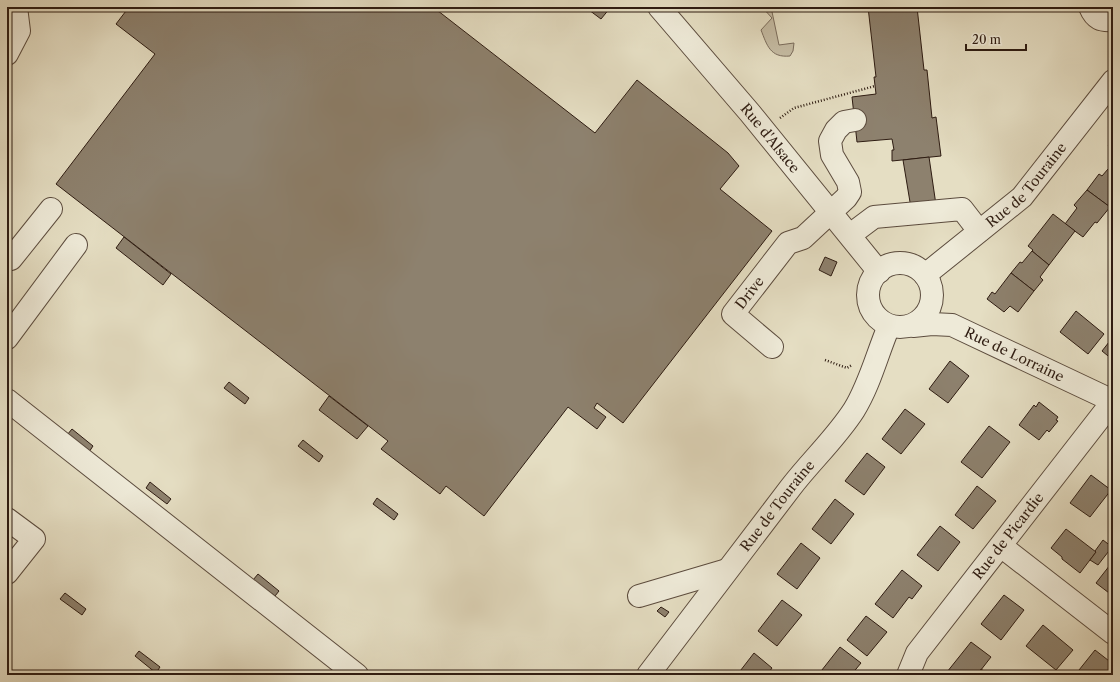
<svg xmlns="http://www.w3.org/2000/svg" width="1120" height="682" viewBox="0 0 1120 682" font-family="'Libre Caslon Text',serif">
  <rect width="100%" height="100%" fill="#e5dec3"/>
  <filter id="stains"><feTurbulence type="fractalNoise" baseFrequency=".005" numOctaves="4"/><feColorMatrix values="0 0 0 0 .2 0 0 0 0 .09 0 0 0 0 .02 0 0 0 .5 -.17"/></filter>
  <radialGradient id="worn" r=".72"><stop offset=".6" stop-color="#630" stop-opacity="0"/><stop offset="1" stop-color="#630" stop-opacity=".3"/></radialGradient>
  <path fill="#c6bda5" stroke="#7a6c5c" d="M762 7H771L779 45 794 43 793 51 790 56C770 58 767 45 761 30L772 18Z"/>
  <g fill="#8d816e" stroke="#2e1c12">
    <path d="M129 7H433L595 133 637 80 728 153 739 166 720 189 772 231 623 423 597 403 594 408 606 417 597 429 568 407 484 516 446 486 440 494 381 449 388 441 56 184 155 54 116 24Z"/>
    <path d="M433 7H442L439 12Z"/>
    <path d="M585 7H609L610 8 601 19Z"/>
    <path d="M868 7H917L924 70H927L932 118 936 117 941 156 892 161V150H894L892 139 857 142 852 97 876 94 874 77H876Z"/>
    <path d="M1113 140V150L1108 146Z"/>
    <path d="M929 157 936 205 911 208 903 160Z"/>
    <path d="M1108 169 1113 173V203L1110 207 1087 190 1099 174 1102 176Z"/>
    <path d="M1087 190 1110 207 1097 223 1095 222 1083 237 1065 224 1077 208 1074 205Z"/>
    <path d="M1053 214 1075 231 1049 265 1032 251 1033 250 1028 246Z"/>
    <path d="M124 237 171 274 163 285 116 248Z"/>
    <path d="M1032 251 1049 265 1040 277 1043 280 1034 291 1011 273 1020 262 1022 263Z"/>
    <path d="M825 257 837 262 831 276 819 270Z"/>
    <path d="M1011 273 1034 291 1018 312 1010 306 1004 312 987 299 992 292 995 294Z"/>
    <path d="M1076 311 1104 334 1088 354 1060 332Z"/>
    <path d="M1113 337V360L1102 351Z"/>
    <path d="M950 361 969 376 948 403 929 389Z"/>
    <path d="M229 382 249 398 245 404 224 388Z"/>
    <path d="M329 396 368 426 357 439 319 410Z"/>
    <path d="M1039 402 1058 417 1056 420 1058 421 1049 432 1047 430 1039 440 1019 425 1034 405 1036 407Z"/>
    <path d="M905 409 925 424 901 454 882 439Z"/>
    <path d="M989 426 1010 442 982 478 961 462Z"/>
    <path d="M72 429 93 446 89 452 67 435Z"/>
    <path d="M303 440 323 456 319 462 298 446Z"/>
    <path d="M867 453 885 467 864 495 845 481Z"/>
    <path d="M1091 475 1111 490 1090 517 1070 503Z"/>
    <path d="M150 482 171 499 167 504 146 488Z"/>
    <path d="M977 486 996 501 973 529 955 515Z"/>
    <path d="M377 498 398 514 394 520 373 504Z"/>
    <path d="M835 499 854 514 831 544 812 529Z"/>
    <path d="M940 526 960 542 938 571 917 555Z"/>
    <path d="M1066 529 1096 552 1080 573 1062 559V557L1051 548Z"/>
    <path d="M1103 540 1112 547 1098 565 1090 560 1096 552 1095 551Z"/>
    <path d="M801 543 820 558 797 589 777 574Z"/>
    <path d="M1110 565 1113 568V596L1096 583Z"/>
    <path d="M902 570 922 586 912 599 909 597 893 618 875 604Z"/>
    <path d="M258 574 279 591 275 596 253 580Z"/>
    <path d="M65 593 86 609 82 615 60 599Z"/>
    <path d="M1004 595 1024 610 1001 640 981 624Z"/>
    <path d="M782 600 802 615 777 646 758 631Z"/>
    <path d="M661 607 669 612 665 617 657 611Z"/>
    <path d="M866 616 887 632 867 656 847 640Z"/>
    <path d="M1043 625 1073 650 1056 670 1026 646Z"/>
    <path d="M971 642 991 657 977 675H951L947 672Z"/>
    <path d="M840 647 861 663 851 675H818Z"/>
    <path d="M1095 650 1113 664V675H1075Z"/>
    <path d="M139 651 160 667 156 673 135 656Z"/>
    <path d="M754 653 772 668 767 675H737Z"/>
    <path d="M981 669 988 674 987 675H977Z"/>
  </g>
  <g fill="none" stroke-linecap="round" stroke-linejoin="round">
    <g stroke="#5c4c3e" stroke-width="24">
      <g id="minor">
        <path id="s1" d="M659 7 750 113 879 272"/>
        <path d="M1090 7C1095 19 1101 21 1113 20"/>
        <path d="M7 54 19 31 16 7"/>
        <path d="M850 235 874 217 962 209 979 231"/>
        <path d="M11 259 51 209"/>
        <circle cx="900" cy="295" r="32"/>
        <path id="s2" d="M925 275 1022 197 1113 81"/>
        <path id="s3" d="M913 326 932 324 952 325 1113 401"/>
        <path d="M7 338 76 245"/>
        <path id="s4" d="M772 347 733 314 788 243 803 238 846 198 850 192 848 182 832 155 830 141 836 130 844 122 855 120"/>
        <path d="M7 400 357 675"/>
        <path d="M7 519 34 539 7 573"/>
        <path d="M1001 546 1113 633"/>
        <path d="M639 596 727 570"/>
        <path id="s5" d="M648 675C696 612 743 550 791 487 811 461 836 438 854 410 870 384 877 354 889 326"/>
        <path id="s6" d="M908 675 917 653 1113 401"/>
      </g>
    </g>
    <g stroke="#2e1c12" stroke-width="2.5" stroke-dasharray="1 2" stroke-linecap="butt">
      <path d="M780 118 794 108 875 86"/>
      <path d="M825 360 847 368 852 365"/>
    </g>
    <use href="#minor" stroke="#eeead8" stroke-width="22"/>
  </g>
  <g text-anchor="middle" stroke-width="3" stroke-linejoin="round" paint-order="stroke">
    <g font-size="14" fill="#2e1c12" stroke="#eeead8">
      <text dy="5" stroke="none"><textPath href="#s1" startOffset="172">Rue d'Alsace</textPath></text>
      <text dy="5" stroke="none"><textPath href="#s2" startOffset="136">Rue de Touraine</textPath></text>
      <text dy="5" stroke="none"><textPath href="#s4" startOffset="78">Drive</textPath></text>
      <text dy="5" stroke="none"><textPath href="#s3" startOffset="108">Rue de Lorraine</textPath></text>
      <text dy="5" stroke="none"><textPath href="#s5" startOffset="213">Rue de Touraine</textPath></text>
      <text dy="5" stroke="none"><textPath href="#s6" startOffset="172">Rue de Picardie</textPath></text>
    </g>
  </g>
  <rect width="1120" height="682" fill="none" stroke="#e5dec3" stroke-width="24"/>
  <rect x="8" y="8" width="1104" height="666" fill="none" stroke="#2e1c12" stroke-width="2"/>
  <rect x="12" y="12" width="1096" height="658" fill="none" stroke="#2e1c12"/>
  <path d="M966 44v6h60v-6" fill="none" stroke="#2e1c12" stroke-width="2"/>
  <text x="972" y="44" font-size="12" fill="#2e1c12" stroke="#eeead8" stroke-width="3" paint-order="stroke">20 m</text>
  <rect width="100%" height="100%" filter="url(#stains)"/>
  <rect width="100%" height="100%" fill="url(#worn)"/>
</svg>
